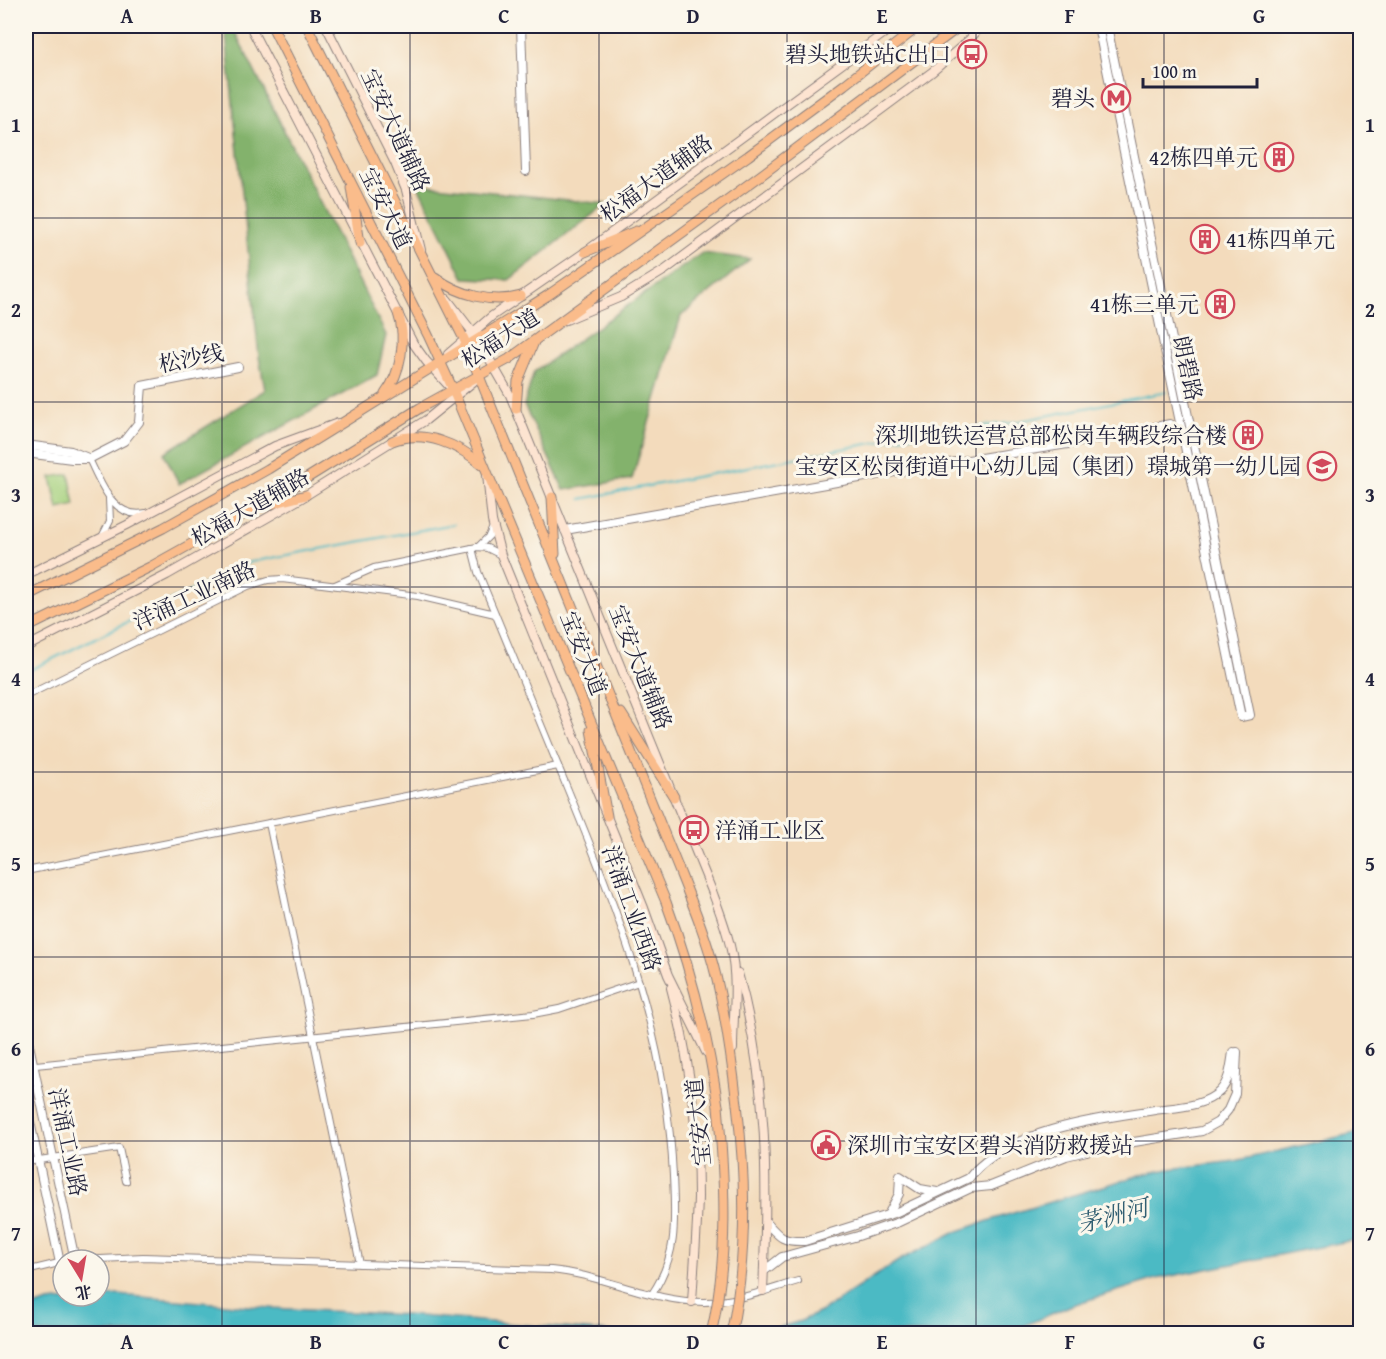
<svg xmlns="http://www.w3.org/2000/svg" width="1386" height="1359" viewBox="0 0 1386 1359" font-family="'Gentium Book Plus','Noto Serif SC',serif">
  <rect width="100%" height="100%" fill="#fbf7ec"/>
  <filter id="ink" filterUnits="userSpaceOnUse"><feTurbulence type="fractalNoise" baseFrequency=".0167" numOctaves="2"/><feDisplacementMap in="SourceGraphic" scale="12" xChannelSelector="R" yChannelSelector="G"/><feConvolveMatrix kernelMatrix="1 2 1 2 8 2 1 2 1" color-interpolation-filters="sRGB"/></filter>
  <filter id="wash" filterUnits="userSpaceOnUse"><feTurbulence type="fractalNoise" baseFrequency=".008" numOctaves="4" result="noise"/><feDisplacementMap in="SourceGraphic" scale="24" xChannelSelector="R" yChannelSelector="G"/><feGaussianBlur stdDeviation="1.35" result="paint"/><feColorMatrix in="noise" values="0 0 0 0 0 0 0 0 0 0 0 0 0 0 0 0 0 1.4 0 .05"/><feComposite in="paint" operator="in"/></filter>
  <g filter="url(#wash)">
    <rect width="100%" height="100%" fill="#f3dbbc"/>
    <path fill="#a4d07c" stroke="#63795c" stroke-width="1.5" d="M69 474 75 505 58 509 51 477Z"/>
    <g fill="#83b26c" stroke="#526a54" stroke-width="1.5">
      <path d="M225 26H232L386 335 377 375 179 484 164 453 265 390 259 357Z"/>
      <path d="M417 184 606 204 509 280 464 278Z"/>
      <path d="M702 253 750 259 681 316 632 479 564 490 524 405 534 372Z"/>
    </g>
    <g fill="#4bbac4" stroke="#366e80" stroke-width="1.5">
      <path d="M1360 1132V1239L1156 1279 1072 1305 1007 1333H760L801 1321 822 1311 898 1261 958 1231 1000 1217 1144 1174 1169 1169 1235 1161Z"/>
      <path d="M118 1295 271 1308 408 1315 620 1333H26V1310L48 1302Z"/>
    </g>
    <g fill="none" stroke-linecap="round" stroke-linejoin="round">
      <g stroke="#4bbac4" stroke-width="2">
        <path d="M581 499 925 433 1010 423 1166 392"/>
        <path d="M26 672 250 562 454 524"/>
      </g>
    </g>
  </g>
  <g filter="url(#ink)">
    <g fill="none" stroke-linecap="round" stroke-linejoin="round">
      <g stroke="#8a7e7c" stroke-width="8">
        <g id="minor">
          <path d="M89 459C101 483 113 520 146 513"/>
          <path d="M103 535 110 521 109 499"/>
          <path d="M478 547 489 536 493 527"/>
          <path d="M472 548 478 572C508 645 538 717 568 790 620 917 667 1037 673 1176 675 1221 678 1255 652 1294"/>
          <path d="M335 585 374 568 477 547 487 548 501 555"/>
          <path d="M26 696 248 586 268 580 282 579 418 596 495 614"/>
          <path d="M269 823 360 1264"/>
          <path d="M26 871 558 766"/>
          <path d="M26 1066 533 1014 559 1009 639 982"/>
          <path d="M26 1162 119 1148 126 1181"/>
          <path d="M79 1260 143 1257 551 1270C603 1275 652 1302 704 1302 736 1302 767 1290 798 1281"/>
          <path d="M26 1271 63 1262"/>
        </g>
      </g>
      <g stroke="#8a7e7c" stroke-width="10">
        <g id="tertiary">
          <path d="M521 26 526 171"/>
          <path d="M1098 26 1241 717 1250 715 1107 26"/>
          <path d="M26 445 71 451 88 458"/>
          <path d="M26 453 72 459H89L124 441 139 422 142 386 238 367"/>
          <path d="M565 530 882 474 1080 442 1170 424"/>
          <path d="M26 1031 75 1260"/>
          <path d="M26 1103 60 1263"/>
          <path d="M888 1215 899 1194 900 1176 920 1189 937 1192"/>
          <path d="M766 1222C780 1238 783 1242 805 1241L897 1212 969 1178C1006 1130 1099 1118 1155 1110 1177 1107 1204 1107 1220 1091 1230 1081 1231 1065 1233 1052"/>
          <path d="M764 1271 782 1257 858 1236 899 1222 971 1188 991 1186 1066 1156 1103 1147 1202 1131 1218 1122 1228 1110 1235 1094 1237 1052"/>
        </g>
      </g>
      <g stroke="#8a7e7c" stroke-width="10">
        <g id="secondary">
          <path d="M250 26 413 343 426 361 449 386"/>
          <path d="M326 26 395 163 406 190 421 250"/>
          <path d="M447 299 478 339 510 395 712 891C719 910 727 930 731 950 738 983 733 1016 733 1049"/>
          <path d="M566 320 621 297 665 270 932 72 970 39 981 26"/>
          <path d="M448 354 492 316 585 252 894 26"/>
          <path d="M487 475 492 521 501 555 644 908 668 975 706 1052"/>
          <path d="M26 575 127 525 275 446 338 423"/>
          <path d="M26 647 167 575 300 499 426 420 473 382"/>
          <path d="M738 973C768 1081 768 1180 763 1291"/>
          <path d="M671 988C689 1055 698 1127 698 1197 697 1232 694 1267 692 1302"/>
        </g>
      </g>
      <g stroke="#8a7e7c" stroke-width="11">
        <g id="primary">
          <path d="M272 26 428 335 450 383 666 902C691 969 708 1036 718 1106"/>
          <path d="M307 26 464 339 679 870C693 905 707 939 716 976 726 1018 732 1061 737 1104"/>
          <path d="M351 187 360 243"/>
          <path d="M585 252 636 231"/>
          <path d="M435 277C459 295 492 304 521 296"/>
          <path d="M385 394C401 373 407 339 398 313"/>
          <path d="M516 409 518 381 534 342"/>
          <path d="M392 441C425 429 459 445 484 466"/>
          <path d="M552 497 555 554"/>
          <path d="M268 505 306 495"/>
          <path d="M26 596 163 528 268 469 547 296 748 156 844 85 919 26"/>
          <path d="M26 628 150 567 211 533 291 488 420 408 509 359 760 176 960 26"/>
          <path d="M621 713 674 797"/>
          <path d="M591 730 607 816"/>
        </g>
      </g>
      <use href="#minor" stroke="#fff" stroke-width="6"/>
      <use href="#tertiary" stroke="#fff" stroke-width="8"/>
      <use href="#secondary" stroke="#fde4d1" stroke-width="8"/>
      <use href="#primary" stroke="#fabc8b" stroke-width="9"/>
      <g stroke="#8a7e7c" stroke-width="11" stroke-linecap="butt">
        <g id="primary-bridge">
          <path d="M711 1334C729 1259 725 1181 718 1106"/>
          <path d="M731 1334C747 1261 746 1178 737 1104"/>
        </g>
      </g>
      <use href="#primary-bridge" stroke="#fabc8b" stroke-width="9"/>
    </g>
  </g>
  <path fill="none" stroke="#22223b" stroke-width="1.5" stroke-opacity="0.55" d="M222 26V1334M410 26V1334M599 26V1334M787 26V1334M976 26V1334M1164 26V1334M26 218H1360M26 402H1360M26 587H1360M26 772H1360M26 957H1360M26 1141H1360"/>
  <defs>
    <g id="bus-ring" transform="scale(1.5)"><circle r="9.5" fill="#fbf7ec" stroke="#d1495b" stroke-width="1.5"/><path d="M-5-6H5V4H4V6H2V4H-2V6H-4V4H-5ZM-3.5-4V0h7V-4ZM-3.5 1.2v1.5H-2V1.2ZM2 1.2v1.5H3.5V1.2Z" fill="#d1495b"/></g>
    <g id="metro-ring" transform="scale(1.5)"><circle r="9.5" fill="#fbf7ec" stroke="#d1495b" stroke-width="1.5"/><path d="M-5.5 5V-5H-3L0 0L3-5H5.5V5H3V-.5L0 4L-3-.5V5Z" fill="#d1495b"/></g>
    <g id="building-ring" transform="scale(1.5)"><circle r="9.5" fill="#fbf7ec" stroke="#d1495b" stroke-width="1.5"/><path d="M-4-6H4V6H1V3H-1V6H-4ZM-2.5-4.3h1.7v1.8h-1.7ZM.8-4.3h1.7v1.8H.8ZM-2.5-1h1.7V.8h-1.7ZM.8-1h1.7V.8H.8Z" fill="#d1495b"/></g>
    <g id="school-ring" transform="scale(1.5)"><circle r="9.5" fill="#fbf7ec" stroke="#d1495b" stroke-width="1.5"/><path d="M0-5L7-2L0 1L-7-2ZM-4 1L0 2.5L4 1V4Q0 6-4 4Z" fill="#d1495b"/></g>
    <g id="civic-ring" transform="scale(1.5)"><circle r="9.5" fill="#fbf7ec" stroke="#d1495b" stroke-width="1.5"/><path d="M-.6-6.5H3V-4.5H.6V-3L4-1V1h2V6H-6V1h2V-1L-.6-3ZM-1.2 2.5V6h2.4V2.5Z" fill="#d1495b"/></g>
  </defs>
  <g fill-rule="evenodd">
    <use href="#bus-ring" x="972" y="54"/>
    <use href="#metro-ring" x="1116" y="98"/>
    <use href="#building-ring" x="1279" y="157"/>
    <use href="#building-ring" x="1205" y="239"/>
    <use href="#building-ring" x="1220" y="304"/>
    <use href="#building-ring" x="1248" y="435"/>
    <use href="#school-ring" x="1322" y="466"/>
    <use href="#bus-ring" x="694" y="830"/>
    <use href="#civic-ring" x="826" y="1145"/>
  </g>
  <g text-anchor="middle" stroke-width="6" stroke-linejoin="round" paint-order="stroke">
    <g font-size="22" fill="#22223b" stroke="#fbf7ec" text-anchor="end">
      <text x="951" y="62">碧头地铁站C出口</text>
      <text x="1095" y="106">碧头</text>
      <text x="1258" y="165">42栋四单元</text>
      <text x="1226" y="247" text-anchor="start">41栋四单元</text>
      <text x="1199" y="312">41栋三单元</text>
      <text x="1227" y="443">深圳地铁运营总部松岗车辆段综合楼</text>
      <text x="1301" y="474">宝安区松岗街道中心幼儿园（集团）璟城第一幼儿园</text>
      <text x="715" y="838" text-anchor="start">洋涌工业区</text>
      <text x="847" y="1153" text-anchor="start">深圳市宝安区碧头消防救援站</text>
    </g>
    <g font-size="22" fill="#22223b" stroke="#fbf7ec">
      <text transform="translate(396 130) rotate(65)" y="8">宝安大道辅路</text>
      <text transform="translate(656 178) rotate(-36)" y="8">松福大道辅路</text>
      <text transform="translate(386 208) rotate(63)" y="8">宝安大道</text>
      <text transform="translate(500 338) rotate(-33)" y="8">松福大道</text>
      <text transform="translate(191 358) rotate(-11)" y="8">松沙线</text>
      <text transform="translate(1188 368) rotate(78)" y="8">朗碧路</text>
      <text transform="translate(250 507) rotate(-30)" y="8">松福大道辅路</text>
      <text transform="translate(194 595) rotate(-25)" y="8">洋涌工业南路</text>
      <text transform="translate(584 653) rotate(68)" y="8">宝安大道</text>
      <text transform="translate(641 667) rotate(68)" y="8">宝安大道辅路</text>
      <text transform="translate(632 908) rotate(70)" y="8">洋涌工业西路</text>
      <text transform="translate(698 1122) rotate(-96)" y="8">宝安大道</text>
      <text transform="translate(68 1142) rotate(78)" y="8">洋涌工业路</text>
    </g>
    <g font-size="24" font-style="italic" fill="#325f72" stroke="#fbf7ec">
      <text transform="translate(1113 1216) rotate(-14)" y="8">茅洲河</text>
    </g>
  </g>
  <rect width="1386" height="1359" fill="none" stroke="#fbf7ec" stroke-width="66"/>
  <g transform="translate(81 1278) rotate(169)"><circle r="28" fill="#fbf7ec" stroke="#a4a2a5" stroke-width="1.5"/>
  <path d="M0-4.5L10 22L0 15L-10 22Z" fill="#d1495b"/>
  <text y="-9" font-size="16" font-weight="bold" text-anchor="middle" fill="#22223b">北</text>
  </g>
  <path d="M1143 78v9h114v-9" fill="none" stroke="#22223b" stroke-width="3"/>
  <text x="1152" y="78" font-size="18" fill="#22223b" stroke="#fbf7ec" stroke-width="4.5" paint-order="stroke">100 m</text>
  <rect x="33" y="33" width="1320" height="1293" fill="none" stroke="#22223b" stroke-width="2"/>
  <g font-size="20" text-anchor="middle" font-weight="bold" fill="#22223b">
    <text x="127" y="23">A</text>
    <text x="316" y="23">B</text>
    <text x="504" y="23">C</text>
    <text x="693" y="23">D</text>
    <text x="882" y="23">E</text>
    <text x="1070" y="23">F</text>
    <text x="1259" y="23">G</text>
    <text x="16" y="132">1</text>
    <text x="1370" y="132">1</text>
    <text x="16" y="317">2</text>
    <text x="1370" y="317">2</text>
    <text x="16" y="502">3</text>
    <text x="1370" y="502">3</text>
    <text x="16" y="686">4</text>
    <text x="1370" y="686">4</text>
    <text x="16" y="871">5</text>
    <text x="1370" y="871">5</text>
    <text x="16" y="1056">6</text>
    <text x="1370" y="1056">6</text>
    <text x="16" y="1240">7</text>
    <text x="1370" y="1240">7</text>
    <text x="127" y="1349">A</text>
    <text x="316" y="1349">B</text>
    <text x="504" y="1349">C</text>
    <text x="693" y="1349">D</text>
    <text x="882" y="1349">E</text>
    <text x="1070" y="1349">F</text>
    <text x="1259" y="1349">G</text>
  </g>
</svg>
